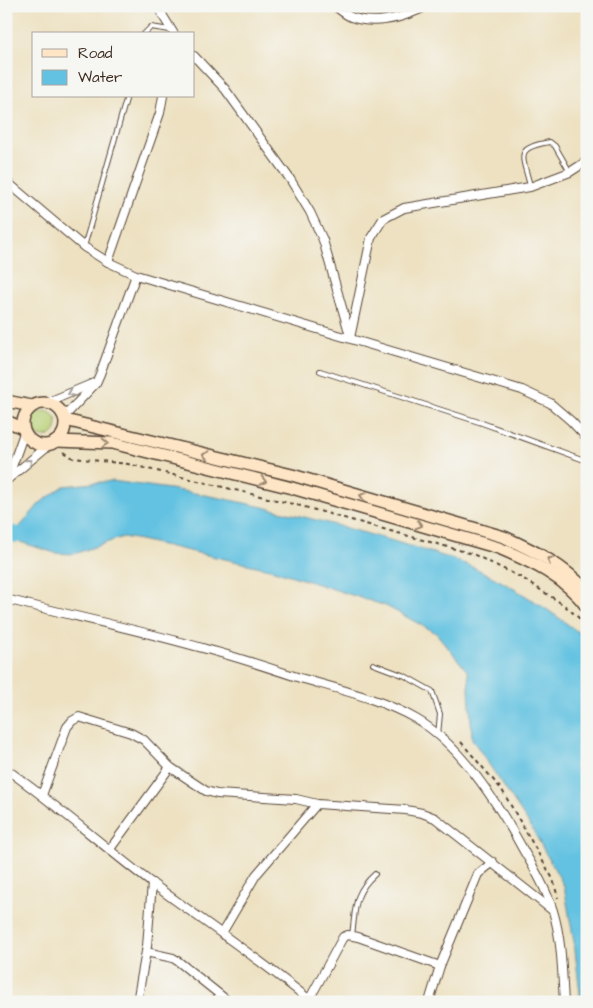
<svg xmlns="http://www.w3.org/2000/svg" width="593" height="1008" viewBox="0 0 593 1008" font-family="'Architects Daughter',sans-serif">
  <rect width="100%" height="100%" fill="#f6f6f2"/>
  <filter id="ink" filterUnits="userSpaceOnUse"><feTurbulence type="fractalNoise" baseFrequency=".02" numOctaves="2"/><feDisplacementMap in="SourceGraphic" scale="10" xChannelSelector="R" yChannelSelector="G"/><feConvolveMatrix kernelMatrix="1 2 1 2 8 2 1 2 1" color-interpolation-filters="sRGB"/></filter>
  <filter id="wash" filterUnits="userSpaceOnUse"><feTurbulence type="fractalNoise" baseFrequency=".0096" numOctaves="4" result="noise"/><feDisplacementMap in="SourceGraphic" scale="20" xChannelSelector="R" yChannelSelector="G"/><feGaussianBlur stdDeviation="1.12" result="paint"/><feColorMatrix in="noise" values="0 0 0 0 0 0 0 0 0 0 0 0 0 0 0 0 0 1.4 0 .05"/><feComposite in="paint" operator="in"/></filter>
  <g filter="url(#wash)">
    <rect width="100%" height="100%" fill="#ede1c1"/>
    <circle fill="#b8d075" stroke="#7a7d4a" cx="44" cy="424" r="13"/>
    <path fill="#63c2e1" stroke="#4f7680" d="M112 481C139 485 167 488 194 493 261 505 327 522 393 541 421 550 452 557 479 570 518 589 553 612 587 639V1002H581L574 942 564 886 531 827 472 739 468 672 436 633 386 606 274 570 140 540 123 537 74 554 55 553 17 541 18 529 40 503 64 486Z"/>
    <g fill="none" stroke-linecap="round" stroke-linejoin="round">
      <path stroke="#63c2e1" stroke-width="16" d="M6 532 17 535"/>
    </g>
  </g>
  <g filter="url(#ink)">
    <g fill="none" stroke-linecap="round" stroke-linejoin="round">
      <g stroke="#564536" stroke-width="6">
        <g id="lane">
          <path d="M144 34 151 27 170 30"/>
          <path d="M530 186C523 156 513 148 550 142L555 146 570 172"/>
          <path d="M84 247 127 96"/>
          <path d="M320 371 482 423 587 461"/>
          <path d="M373 664 405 676 432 691 440 714 438 735"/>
          <path d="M352 935C356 907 353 894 375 874"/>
        </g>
      </g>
      <g stroke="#564536" stroke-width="10">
        <g id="street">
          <path d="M160 6 163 16 174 34"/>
          <path d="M335 6C340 10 346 15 351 17 376 26 405 17 427 6"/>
          <path d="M194 56 225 89 290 179 310 212 323 240 350 336"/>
          <path d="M6 181 84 247 108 262 136 275 522 390 550 403 571 421 587 438"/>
          <path d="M108 262 160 113 163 96"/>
          <path d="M350 338 371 238 383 219 404 208 530 187 570 172 587 161"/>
          <path d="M46 403 94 383"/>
          <path d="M64 417 96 383 100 374 136 275"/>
          <path d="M8 478 24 433"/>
          <path d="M7 480 50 444"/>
          <path d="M6 599C73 616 140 630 206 649 237 657 267 667 297 677 337 689 379 698 416 719 462 745 500 807 525 853 536 871 547 891 553 911 562 940 562 972 564 1002"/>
          <path d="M6 769C57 805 103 846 153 884 206 923 261 960 312 1002"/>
          <path d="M42 795 67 727 72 721 79 717 131 733 144 740 170 767 206 791 217 794 296 799 317 804 406 810 422 813 435 818 552 910"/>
          <path d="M110 849 170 767"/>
          <path d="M222 933 256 875 317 804"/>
          <path d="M146 952 173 958 179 962 229 1002"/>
          <path d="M309 1000 343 937 348 935 358 937 440 966"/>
          <path d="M137 1002 147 946 152 883"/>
          <path d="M429 1002 440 966 478 874 493 862"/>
        </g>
      </g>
      <g stroke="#564536" stroke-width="14">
        <g id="secondary">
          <path d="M6 401 32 406"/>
          <circle cx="44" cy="424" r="21"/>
          <path d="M65 420 292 475 504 537C535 551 563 565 587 591"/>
          <path d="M6 421 23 428"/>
          <path d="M56 441 112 443 292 488 499 548C532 562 565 577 587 607"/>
        </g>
      </g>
      <g stroke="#564536" stroke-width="2" stroke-dasharray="4 4" stroke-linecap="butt">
        <path d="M64 452 73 458 128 464 301 506 473 554 522 578 564 605 587 625"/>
        <path d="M461 742 502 790 553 879 558 898"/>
      </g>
      <use href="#lane" stroke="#fff" stroke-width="4"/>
      <use href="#street" stroke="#fff" stroke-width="8"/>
      <use href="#secondary" stroke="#fde5c5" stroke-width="11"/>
    </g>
    <defs><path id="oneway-chevron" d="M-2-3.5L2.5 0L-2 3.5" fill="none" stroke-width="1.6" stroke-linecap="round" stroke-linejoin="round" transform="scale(1.25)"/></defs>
    <g stroke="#a79f9a">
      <use href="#oneway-chevron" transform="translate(71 393) rotate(158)"/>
      <use href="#oneway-chevron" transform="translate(29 462) rotate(-39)"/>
    </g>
    <g stroke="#9c8872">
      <use href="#oneway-chevron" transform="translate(105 443) rotate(3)"/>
      <use href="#oneway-chevron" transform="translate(206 455) rotate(-167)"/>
      <use href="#oneway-chevron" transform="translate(263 481) rotate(14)"/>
      <use href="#oneway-chevron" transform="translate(363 496) rotate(-164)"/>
      <use href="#oneway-chevron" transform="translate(419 525) rotate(16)"/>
      <use href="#oneway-chevron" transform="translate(550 560) rotate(-148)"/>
    </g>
  </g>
  <rect width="593" height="1008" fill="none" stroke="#f6f6f2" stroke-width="25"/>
  <rect x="32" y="32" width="162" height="65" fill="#f6f6f2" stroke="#aba49d"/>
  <rect x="42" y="49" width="25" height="8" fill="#fde5c5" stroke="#aba49d"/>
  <text x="78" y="58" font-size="15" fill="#3b2a1e">Road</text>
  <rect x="42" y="70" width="25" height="15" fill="#63c2e1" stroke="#aba49d"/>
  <text x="78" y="82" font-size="15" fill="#3b2a1e">Water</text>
</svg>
